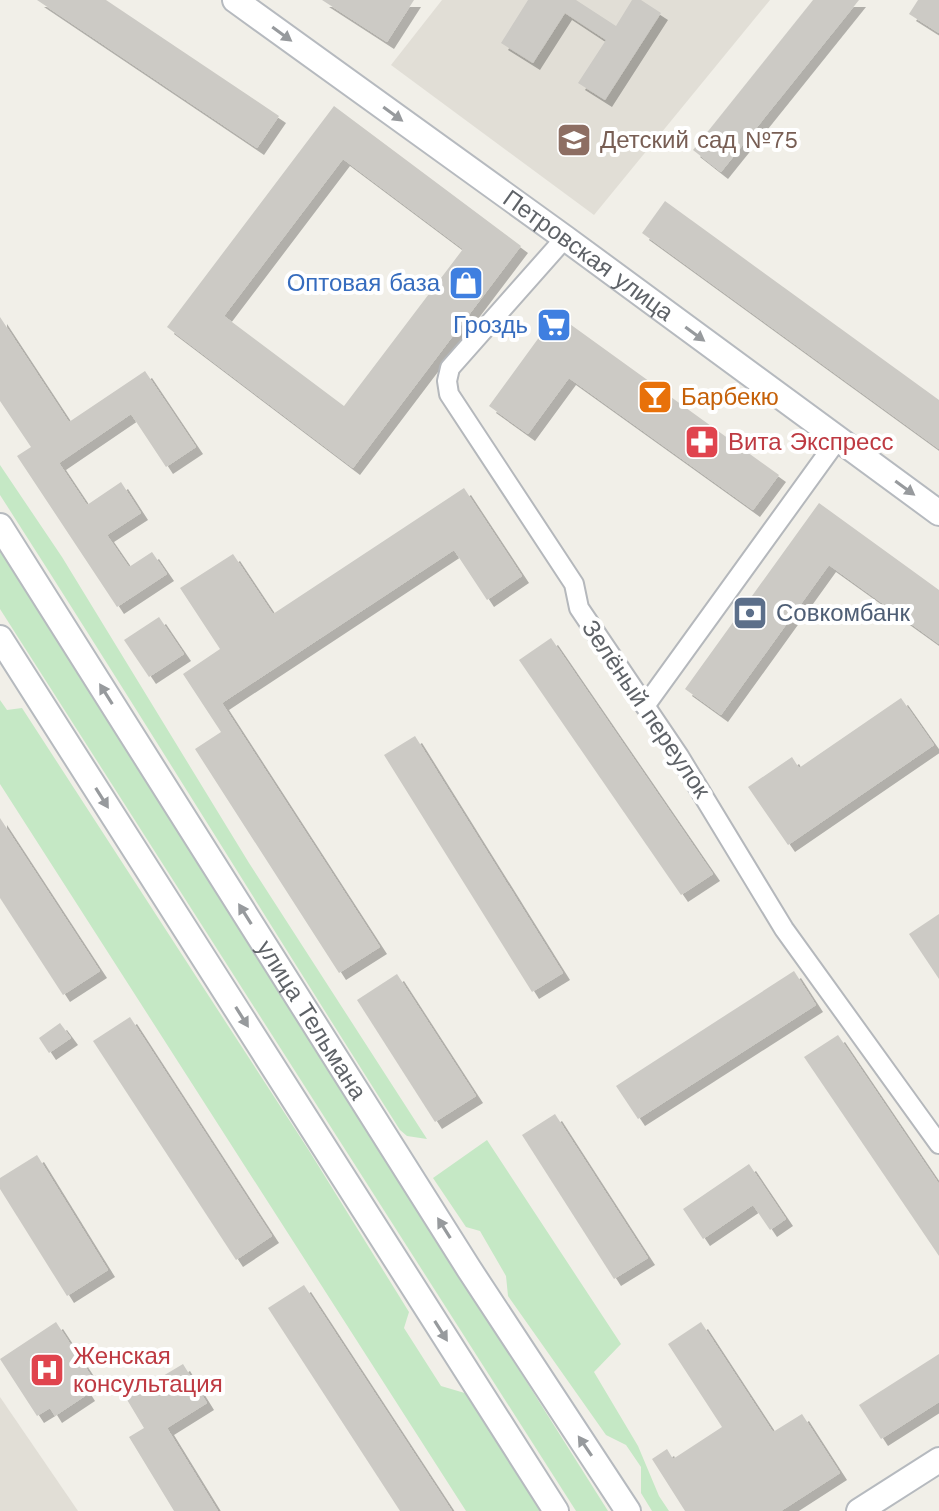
<svg xmlns="http://www.w3.org/2000/svg" width="939" height="1511" viewBox="0 0 939 1511" font-family="'Work Sans',sans-serif">
  <defs>
    <filter id="shadow"><feDropShadow dx="7" dy="7" stdDeviation="0" flood-color="#0004"/></filter>
  </defs>
  <rect width="100%" height="100%" fill="#f1efe8"/>
  <g fill="#e1ded6">
    <path d="M442 0H770L594 215 391 65Z"/>
    <path d="M0 1397 78 1511H0Z"/>
  </g>
  <g fill="#c5e8c5">
    <path d="M0 465 62 557 249 863 427 1139 407 1136 400 1130C266 919 135 705 0 495Z"/>
    <path d="M0 546 608 1511H576L0 609Z"/>
    <path d="M0 700 7 710 22 708 308 1149 409 1312 404 1328 441 1386 468 1394 543 1511H466L0 784Z"/>
    <path d="M487 1140 621 1344 594 1372 638 1446 659 1496 669 1511H652L641 1493V1467L626 1445 606 1435 508 1296 506 1276 480 1231 466 1227 433 1178Z"/>
  </g>
  <g fill="#cccac5" fill-rule="evenodd" filter="url(#shadow)">
    <path d="M37 0H106L279 116 257 148Z"/>
    <path d="M322 0H414L387 42Z"/>
    <path d="M528 0H576L616 26 632 0H641L661 13 605 100 578 83 606 40 565 13 533 63 501 43Z"/>
    <path d="M813 0H859L721 172 693 150Z"/>
    <path d="M918 0H939V33L909 14Z"/>
    <path d="M334 106 521 246 353 468 167 327ZM343 159 463 249 344 406 224 316Z"/>
    <path d="M665 201 939 400V449L642 233Z"/>
    <path d="M556 314 779 475 753 510 569 378 528 434 489 406Z"/>
    <path d="M0 317 69 422 145 371 196 447 166 467 131 414 59 463 87 505 121 482 141 513 107 535 129 567 152 552 167 574 117 607 17 456 31 447 0 401Z"/>
    <path d="M464 488 522 576 487 600 454 550 222 703 380 947 339 973 195 749 221 732 183 674 220 649 180 588 233 554 273 614Z"/>
    <path d="M819 503 939 590V644L829 565 721 715 685 689Z"/>
    <path d="M159 617 184 654 149 677 124 640Z"/>
    <path d="M551 638 713 874 681 895 519 660Z"/>
    <path d="M901 698 934 745 788 845 748 787 792 757 799 768Z"/>
    <path d="M415 736 563 973 532 992 384 755Z"/>
    <path d="M0 818 100 971 63 995 0 898Z"/>
    <path d="M939 914V979L909 934Z"/>
    <path d="M794 971 816 1005 638 1119 616 1086Z"/>
    <path d="M397 974 476 1096 435 1122 357 1000Z"/>
    <path d="M130 1017 272 1236 236 1260 93 1041Z"/>
    <path d="M60 1023 71 1038 49 1053 39 1038Z"/>
    <path d="M838 1035 939 1184V1256L804 1057Z"/>
    <path d="M555 1114 648 1258 614 1279 522 1135Z"/>
    <path d="M37 1155 108 1270 67 1296 0 1189V1178Z"/>
    <path d="M749 1164 786 1219 770 1230 753 1205 703 1239 683 1209Z"/>
    <path d="M304 1285 452 1511H400L268 1308Z"/>
    <path d="M56 1322 94 1380 83 1386 88 1394 55 1416 50 1408 37 1416 0 1359Z"/>
    <path d="M701 1322 773 1432 802 1414 840 1473 781 1511H685L652 1459 667 1449 673 1459 722 1427 668 1344Z"/>
    <path d="M939 1354V1402L881 1439 859 1405Z"/>
    <path d="M183 1364 207 1403 167 1428 218 1511H174L129 1437 144 1428 126 1398Z"/>
  </g>
  <g fill="none" stroke-linecap="round" stroke-linejoin="round">
    <g stroke="#b5b8bc" stroke-width="22">
      <g id="street">
        <path d="M565 238 450 368 447 381 449 394 574 584 579 608 679 756 784 929 939 1144"/>
        <path d="M645 706 838 439"/>
      </g>
    </g>
    <g stroke="#b6babf" stroke-width="28">
      <g id="secondary">
        <path id="s1" d="M235 0 565 238 939 513"/>
        <path id="s2" d="M0 526 469 1269 628 1511"/>
        <path d="M0 638 556 1511"/>
        <path d="M859 1511 939 1460"/>
      </g>
    </g>
    <use href="#street" stroke="#fff" stroke-width="18"/>
    <use href="#secondary" stroke="#fff" stroke-width="24"/>
  </g>
  <defs><path id="oneway-solid" d="M-6-.8H1V-3.2L6.5 0L1 3.2V.8H-6Z" transform="scale(2)"/></defs>
  <g fill="#979a9d">
    <use href="#oneway-solid" transform="translate(282 34) rotate(36)"/>
    <use href="#oneway-solid" transform="translate(393 114) rotate(36)"/>
    <use href="#oneway-solid" transform="translate(695 334) rotate(36)"/>
    <use href="#oneway-solid" transform="translate(905 488) rotate(36)"/>
    <use href="#oneway-solid" transform="translate(106 694) rotate(-122)"/>
    <use href="#oneway-solid" transform="translate(102 798) rotate(58)"/>
    <use href="#oneway-solid" transform="translate(245 914) rotate(-122)"/>
    <use href="#oneway-solid" transform="translate(242 1017) rotate(58)"/>
    <use href="#oneway-solid" transform="translate(444 1228) rotate(-122)"/>
    <use href="#oneway-solid" transform="translate(441 1331) rotate(58)"/>
    <use href="#oneway-solid" transform="translate(585 1446) rotate(-124)"/>
  </g>
  <defs>
    <g id="school-square" transform="scale(1.8)"><rect x="-9" y="-9" width="18" height="18" rx="4" fill="#8d6e63" stroke="#fff"/><path d="M0-5L7-2L0 1L-7-2ZM-4 1L0 2.5L4 1V4Q0 6-4 4Z" fill="#fff"/></g>
    <g id="shop-square" transform="scale(1.8)"><rect x="-9" y="-9" width="18" height="18" rx="4" fill="#3f7fe0" stroke="#fff"/><path d="M-5-2.5h2.3a2.7 3.5 0 0 1 5.4 0H5L5.5 6h-11ZM-1.5-2.5h3a1.5 2.3 0 0 0-3 0Z" fill="#fff"/></g>
    <g id="supermarket-square" transform="scale(1.8)"><rect x="-9" y="-9" width="18" height="18" rx="4" fill="#3f7fe0" stroke="#fff"/><path d="M-6-5.5h2.5l.6 2H6L4.5 2H-2.5L-4.4-4H-6ZM-1.5 3.2a1.3 1.3 0 1 0 .1 0ZM3 3.2a1.3 1.3 0 1 0 .1 0Z" fill="#fff"/></g>
    <g id="bar-square" transform="scale(1.8)"><rect x="-9" y="-9" width="18" height="18" rx="4" fill="#e8710a" stroke="#fff"/><path d="M-6-5H6L.8 .8V4.5H3.5V6h-7V4.5H-.8V.8Z" fill="#fff"/></g>
    <g id="pharmacy-square" transform="scale(1.8)"><rect x="-9" y="-9" width="18" height="18" rx="4" fill="#e0444e" stroke="#fff"/><path d="M-2-6h4v4h4v4h-4v4h-4v-4h-4v-4h4Z" fill="#fff"/></g>
    <g id="bank-square" transform="scale(1.8)"><rect x="-9" y="-9" width="18" height="18" rx="4" fill="#5c6f8a" stroke="#fff"/><path d="M-6-4H6V4H-6ZM0-2.3a2.3 2.3 0 1 0 0 4.6a2.3 2.3 0 1 0 0-4.6Z" fill="#fff"/></g>
    <g id="hospital-square" transform="scale(1.8)"><rect x="-9" y="-9" width="18" height="18" rx="4" fill="#e0444e" stroke="#fff"/><path d="M-5-5h3v3.5h4V-5h3V5h-3V1.5h-4V5h-3Z" fill="#fff"/></g>
  </defs>
  <g fill-rule="evenodd">
    <use href="#school-square" x="574" y="140"/>
    <use href="#shop-square" x="466" y="283"/>
    <use href="#supermarket-square" x="554" y="325"/>
    <use href="#bar-square" x="655" y="397"/>
    <use href="#pharmacy-square" x="702" y="442"/>
    <use href="#bank-square" x="750" y="613"/>
    <use href="#hospital-square" x="47" y="1370"/>
  </g>
  <g text-anchor="middle" stroke-width="8" stroke-linejoin="round" paint-order="stroke">
    <g font-size="24" fill="#785e54" stroke="#fff" text-anchor="start">
      <text x="600" y="148">Детский сад №75</text>
    </g>
    <g font-size="24" fill="#5f6368" stroke="#fff">
      <text dy="8" stroke="none"><textPath href="#s1" startOffset="436">Петровская улица</textPath></text>
      <text transform="translate(646 709) rotate(56)" y="8">Зелёный переулок</text>
      <text dy="8" stroke="none"><textPath href="#s2" startOffset="584">улица Тельмана</textPath></text>
    </g>
    <g font-size="24" fill="#366cbe" stroke="#fff" text-anchor="end">
      <text x="440" y="291">Оптовая база</text>
      <text x="528" y="333">Гроздь</text>
    </g>
    <g font-size="24" fill="#c56008" stroke="#fff" text-anchor="start">
      <text x="681" y="405">Барбекю</text>
    </g>
    <g font-size="24" fill="#be3a42" stroke="#fff" text-anchor="start">
      <text x="728" y="450">Вита Экспресс</text>
      <text x="73" y="1364">Женская<tspan x="73" dy="28">консультация</tspan></text>
    </g>
    <g font-size="24" fill="#4e5e75" stroke="#fff" text-anchor="start">
      <text x="776" y="621">Совкомбанк</text>
    </g>
  </g>
</svg>
